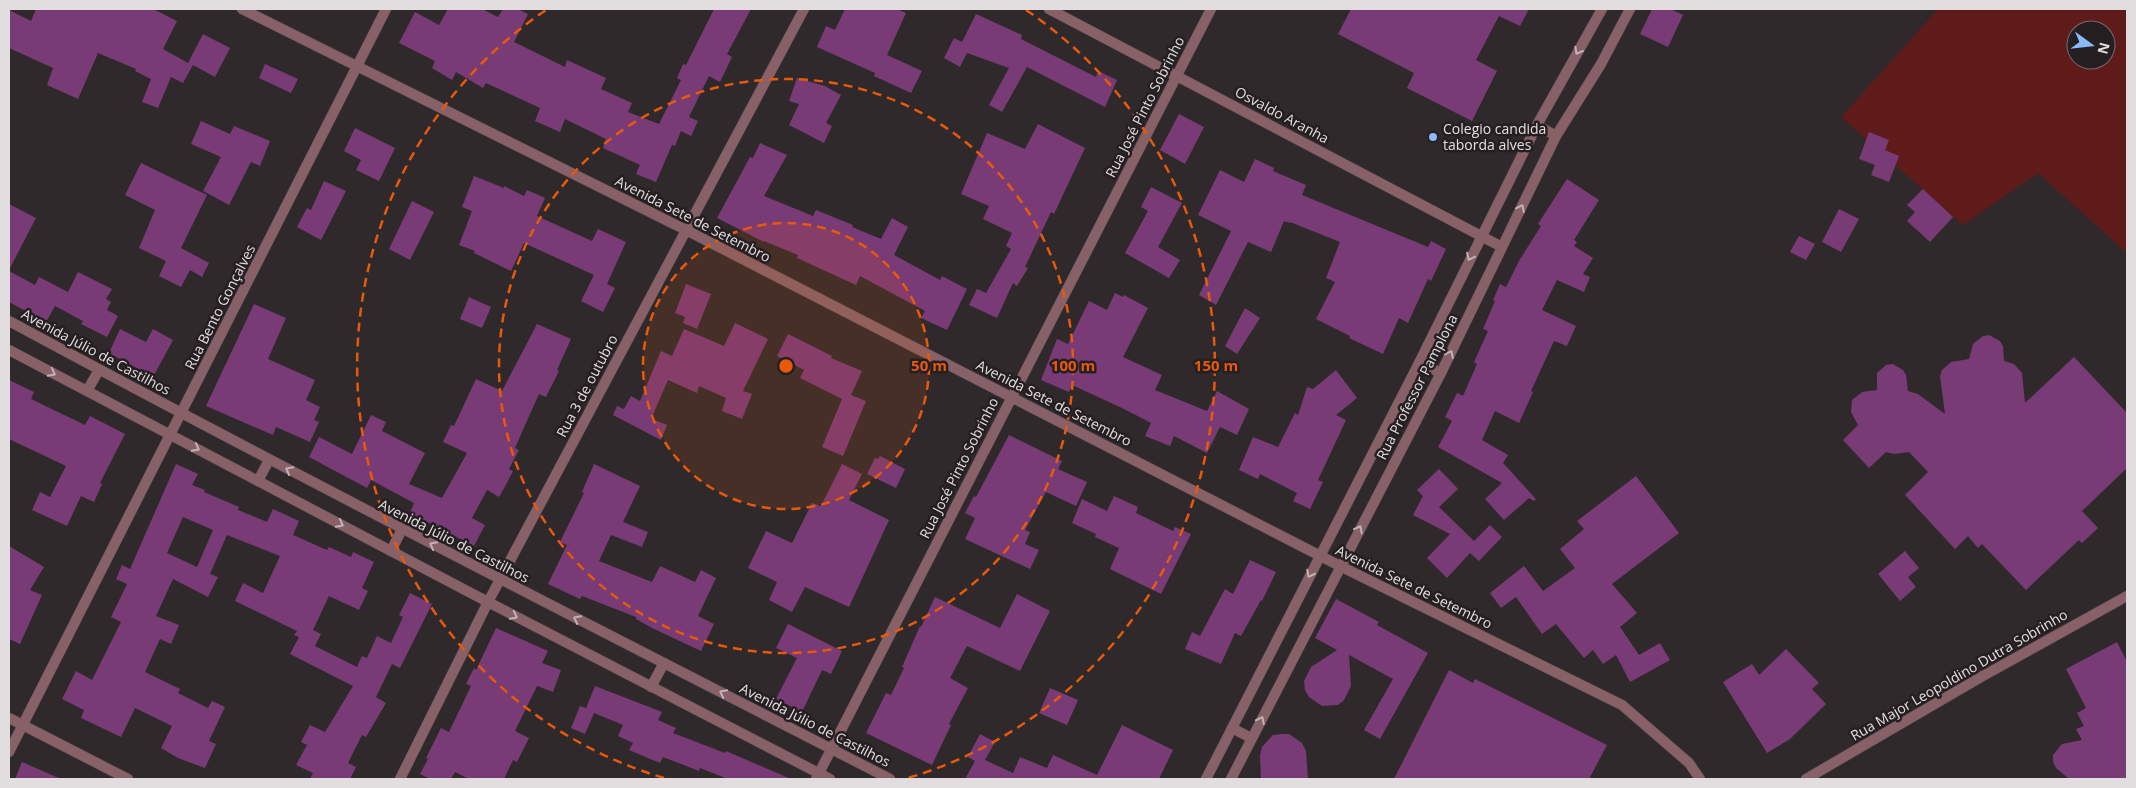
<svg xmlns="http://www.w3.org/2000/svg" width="2136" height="788" viewBox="0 0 2136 788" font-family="'Open Sans',sans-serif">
  <rect width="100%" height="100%" fill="#2f292c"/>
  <path fill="#5f1b1a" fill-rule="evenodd" d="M1938 9H2127V253L2038 173 1963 225 1841 117ZM2076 30H2106V60H2076Z"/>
  <g fill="#793b76" fill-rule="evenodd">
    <path d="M36 9H153L177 21 163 49 188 63 203 34 230 48 215 77 193 65 183 83 171 77 158 108 142 102 151 79 135 71 136 69 98 53 78 99 47 85 53 68 9 48V10L31 21Z"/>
    <path d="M448 9H482L498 17 503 9H518L528 14 514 42 565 67 567 60 606 78 601 89 632 103 628 112 659 124 681 80 677 78 683 64 686 65 714 9H751L727 54 732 57 720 82 709 76 689 117 698 121 691 136 681 131 675 146 672 145 656 182 636 174 640 165 603 148 606 139 565 119 560 132 535 121 540 108 486 83 483 88 456 72 452 80 432 68 435 61 399 43 415 12 439 25Z"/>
    <path d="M845 9H897L906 13 887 55 922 71 911 93 874 76 875 73 817 47 826 26 835 30Z"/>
    <path d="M1351 9H1529L1520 26 1499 16 1476 60 1497 71 1472 121 1407 88 1414 73 1338 34Z"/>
    <path d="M1652 9H1670L1683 15 1668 47 1640 34Z"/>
    <path d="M976 14 1022 35 1021 39 1096 77 1098 71 1117 80 1105 107 1027 67 1002 112 989 105 1009 68 967 53 960 67 944 58 954 38 962 42Z"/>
    <path d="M265 64 298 79 291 93 259 78Z"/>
    <path d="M797 78 825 86 841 95 826 123 832 126 824 143 789 125 799 104 789 101Z"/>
    <path d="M1179 114 1204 127 1185 164 1160 150Z"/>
    <path d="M201 121 230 134 234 126 270 141 260 166 251 162 229 205 203 191 221 157 191 144Z"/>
    <path d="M1038 124 1085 148 1054 214 1051 212 1025 267 1028 268 1017 286 1013 283 997 318 969 305 977 289 986 293 1011 249 1006 246 1012 233 983 219 989 206 961 194 987 133 1025 149Z"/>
    <path d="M355 128 395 148 379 181 356 170 361 160 344 151Z"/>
    <path d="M1869 132 1889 140 1885 150 1899 156 1889 182 1871 175 1875 165 1859 159Z"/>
    <path d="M760 143 787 155 764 196 813 216 816 210 853 225 852 227 881 239 892 218 908 227 894 255 940 280 942 276 967 289 947 330 921 318 925 311 860 276 856 285 797 258 798 255 764 241V242L717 218 750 157 753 158Z"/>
    <path d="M1255 159 1274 168 1273 171 1306 185 1302 195 1428 247 1431 241 1446 249 1431 281 1428 279 1408 323 1399 318 1383 354 1349 338 1350 336 1316 319 1335 282 1326 278 1340 242 1290 222V223L1284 221 1271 252 1248 242 1216 305 1199 295 1231 231 1198 215 1220 170 1244 182Z"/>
    <path d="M141 163 207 195 181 248 209 263 202 277 190 270 181 287 159 276 166 261 139 248 155 210 125 195Z"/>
    <path d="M474 176 504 188V186L524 196 527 190 545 198 537 216 592 241 598 229 626 242 607 284 615 288 603 312 581 301 594 275 524 243 511 271 474 253 475 251 459 245 472 211 462 207Z"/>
    <path d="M1567 179 1599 200 1574 240 1577 242 1574 246 1593 258 1583 274 1590 277 1584 292 1557 280 1542 310 1576 326 1567 346 1554 341 1531 391 1533 392 1519 423 1495 411 1482 440 1508 455 1503 463 1536 499 1534 501 1529 498 1504 520 1485 499 1502 483 1438 447 1452 421 1445 417 1457 393 1463 396 1477 364 1474 362 1488 331 1483 329 1495 301 1493 300 1500 284 1506 287 1519 261 1541 226 1538 224Z"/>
    <path d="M324 181 346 191 321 240 297 227 307 208 311 210Z"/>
    <path d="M1151 187 1182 203 1158 247 1180 260 1169 278 1125 253 1148 211 1141 207Z"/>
    <path d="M1923 189 1953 217 1930 242 1907 221 1915 212 1907 205Z"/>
    <path d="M412 201 434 212 410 260 389 249Z"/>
    <path d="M9 204 36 218 9 270Z"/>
    <path d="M1839 209 1859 219 1841 252 1822 242Z"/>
    <path d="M1799 236 1815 244 1806 260 1790 252Z"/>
    <path d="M9 271 35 285 39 277 68 292 78 272 112 289 106 299 111 302 107 310 118 316 107 337 81 324 83 321 55 306 46 322 9 302Z"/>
    <path d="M686 284 711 294 697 329 683 323 685 317 675 313Z"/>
    <path d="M1115 293 1123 297 1124 295 1148 308 1123 357 1162 375 1155 390 1207 411 1217 391 1249 409 1237 435 1220 427 1207 453 1174 436 1170 446 1145 436 1151 423 1122 408 1072 385 1069 392 1041 380 1057 339 1068 344 1089 301 1107 310Z"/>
    <path d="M469 297 491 307 482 328 460 319Z"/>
    <path d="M254 304 286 318 268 359 315 380 306 400 320 407 314 420 319 422 310 442 276 427 273 435 206 406Z"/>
    <path d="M1245 308 1260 318 1237 354 1225 346Z"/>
    <path d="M735 323 768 339 743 391 752 394 742 419 722 411 726 398 699 386 697 393 668 380 651 419 667 425 661 440 613 415 617 406 624 409 631 396 640 401 661 351 672 356 684 329 724 346Z"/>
    <path d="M537 324 571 339 557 370 559 371 546 397 539 394 526 423 515 448 519 450 509 469 513 471 507 483 499 497 487 490 472 518 485 525 474 546 410 513 414 503 371 480 367 488 309 457 319 437 352 454 371 415 386 422 382 431 425 453 409 484 442 498 467 453 443 442 451 425 454 426 476 379 502 391Z"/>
    <path d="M120 329 146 342 153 329 173 340 153 377 109 353Z"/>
    <path d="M788 334 832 356 831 358 862 371 851 395 866 401 843 456 822 447 842 399 800 378 804 370 777 356Z"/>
    <path d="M1989 335 2000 341 2003 346 2004 361 2014 364 2022 373 2025 403 2074 357 2127 413V468L2082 511 2098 528 2082 543 2079 540 2026 590 1982 544 1978 548 1968 536 1955 549 1905 495 1928 472 1909 452 1894 454 1886 452 1869 468 1843 440 1858 425 1851 412 1852 400 1862 392 1877 390V373L1886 365 1893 364 1903 370 1906 375 1908 391 1918 394 1945 414 1940 376 1942 370 1951 362 1969 359 1973 344 1983 336Z"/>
    <path d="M1336 370 1357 398 1336 415 1346 420 1318 480 1323 482 1310 509 1293 501 1297 493 1260 474 1258 479 1239 470 1253 437 1278 447 1295 413 1298 415 1307 387 1313 389Z"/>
    <path d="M9 380 34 392 31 399 85 425 90 416 125 434 100 483 102 484 94 502 81 496 67 526 32 510 40 492 50 497 66 466 9 439Z"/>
    <path d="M1009 435 1062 461 1058 469 1087 482 1076 506 1046 492 1025 530 1030 532 1025 544 1039 550 1030 569 965 539 975 518 965 513 974 496 976 497Z"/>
    <path d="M880 456 905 469 896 488 867 474 875 458 878 459Z"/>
    <path d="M176 464 198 474 192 485 205 490 204 492 239 507 238 510 267 522 273 509 299 521 293 535 327 550 329 547 351 557 353 552 374 562 362 588 368 591 359 610 329 596 313 630 321 634 315 646 357 667 362 656 367 658 377 636 391 643 403 617 399 615 410 593 432 604 400 668 392 664 376 697 386 703 366 737 362 735 348 763 356 767 350 779H310L313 773 296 765 307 745 301 742 310 725 325 732 353 686 290 654 299 637 294 635 297 631 235 601 243 583 263 593 280 556 227 535 210 574 218 577 208 597 173 579 156 616 179 625 171 644 160 639 145 672 180 689 178 693 208 708 212 701 225 707 209 741 216 744 205 768 178 758 161 748 172 726 135 708 121 737 81 718 84 710 62 699 76 671 92 680 121 622 111 617 127 584 116 579 122 565 130 569ZM183 517 213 530 197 567 167 553Z"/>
    <path d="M594 464 640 486 623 522 648 532 642 547 611 535 599 561 652 582 660 566 695 582 701 570 716 578 698 616 714 624 701 651 652 628 636 619V617L582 596 580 599 548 584 567 545 560 542 584 493 582 492Z"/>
    <path d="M842 464 862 474 849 500 889 520 849 607 805 587 792 612 769 600 777 582 748 568 766 531 792 543 812 503 821 506Z"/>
    <path d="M1439 469 1458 489 1439 507 1474 541 1490 525 1502 537 1479 561 1470 553 1447 578 1427 558 1450 534 1413 515 1423 496 1417 490Z"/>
    <path d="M1636 476 1679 533 1612 584 1637 613 1620 627 1639 655 1660 643 1670 660 1630 682 1616 655 1603 664 1593 650 1584 658 1556 624 1542 634 1516 597 1501 608 1490 593 1524 566 1543 591 1575 568 1560 549 1584 529 1577 521Z"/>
    <path d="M1114 496 1138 507 1136 513 1173 531 1175 527 1191 534 1161 594 1110 569 1119 548 1095 537 1096 534 1072 523 1082 499 1107 511Z"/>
    <path d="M9 546 44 567 30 590 42 595 20 644 9 639Z"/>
    <path d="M1905 551 1919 568 1908 577 1916 587 1900 601 1878 574Z"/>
    <path d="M1250 560 1276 572 1262 601 1261 600 1241 636 1235 633 1221 664 1185 649 1192 632 1200 636 1225 589 1233 594Z"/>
    <path d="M1017 594 1050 611 1020 671 967 646 950 678 968 688 949 724 951 725 932 765 866 733 886 693 891 695 904 668 902 667 920 626 921 627 935 597 1000 628Z"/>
    <path d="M1336 599 1379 622 1377 625 1428 653 1380 739 1364 730 1393 679 1349 655 1351 686 1344 700 1338 705 1322 706 1309 697 1305 690 1304 681 1311 667 1337 650 1315 638Z"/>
    <path d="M788 624 842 651 831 674 822 670 802 712 776 699 797 658 776 648Z"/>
    <path d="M496 628 548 651 542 663 561 670 553 692 537 686 515 731 529 738 517 762 513 760 504 779H469L455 772 451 779H430L420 774 428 759 426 758 441 728 449 732 471 686 466 684 474 668 476 670Z"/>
    <path d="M2117 642 2127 662V779H2069L2056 768 2053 762V755L2062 744 2082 740 2076 729 2084 726 2077 713 2086 708 2066 669Z"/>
    <path d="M1786 649 1819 683 1812 689 1826 704 1790 739 1767 753 1723 682 1752 664 1759 675Z"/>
    <path d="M1449 670 1473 683 1475 679 1607 745 1589 779H1394Z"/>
    <path d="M595 686 662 712 658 720 676 728 673 733 725 753 726 751 791 779H728L700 768 699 771 663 757 660 763 629 750 633 743 618 736 623 725 594 713 585 734 571 728 580 706 586 708Z"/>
    <path d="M1050 688 1078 700 1067 725 1039 713Z"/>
    <path d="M1122 725 1173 750 1159 779H965L975 761 968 757 980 734 995 742 985 760 1013 773 1020 757 1047 768 1053 755 1097 775Z"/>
    <path d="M1281 734H1289L1302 743 1306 751 1308 779H1261L1260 755 1262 747 1273 735Z"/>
    <path d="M22 762 61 779H15Z"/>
  </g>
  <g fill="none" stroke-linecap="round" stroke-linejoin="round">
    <g stroke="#4c4649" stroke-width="11">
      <g id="minor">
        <path d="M242 9 686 230 1340 566 1622 705 1689 763 1700 779"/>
        <path d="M1049 9 1502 247"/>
        <path d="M1537 125 1556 136"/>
        <path d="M1419 363 1441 373"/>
        <path d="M9 718 128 779"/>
        <path d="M1232 728 1251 738"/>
        <path d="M9 752 386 9"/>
        <path d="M400 779 488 602 804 9"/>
        <path d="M816 779 1211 9"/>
        <path d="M1206 779 1419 363 1537 125 1602 9"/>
        <path d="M1231 779 1441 373 1556 136 1601 64 1630 9"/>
        <path d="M1806 779 1981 677 2127 596"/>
      </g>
    </g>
    <g stroke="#4c4649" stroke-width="11">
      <g id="tertiary">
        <path d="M9 321C300 478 596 628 890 779"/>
        <path d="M9 350 488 602 830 779"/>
        <path d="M87 391 99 370"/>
        <path d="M258 481 269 460"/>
        <path d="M391 551 402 529"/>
        <path d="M651 687 664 663"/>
      </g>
    </g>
    <use href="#minor" stroke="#886067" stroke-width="10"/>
    <use href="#tertiary" stroke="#886067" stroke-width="10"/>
  </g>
  <defs><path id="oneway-chevron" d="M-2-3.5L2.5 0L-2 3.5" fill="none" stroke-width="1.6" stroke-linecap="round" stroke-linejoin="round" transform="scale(1.25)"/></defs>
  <g stroke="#c2b2b6">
    <use href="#oneway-chevron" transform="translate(1578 51) rotate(119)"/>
    <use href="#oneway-chevron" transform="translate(1521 208) rotate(-64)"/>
    <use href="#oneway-chevron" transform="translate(1470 257) rotate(116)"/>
    <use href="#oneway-chevron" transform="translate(1450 354) rotate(-64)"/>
    <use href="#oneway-chevron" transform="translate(52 373) rotate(28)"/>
    <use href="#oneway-chevron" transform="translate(196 448) rotate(28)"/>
    <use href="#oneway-chevron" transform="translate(289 470) rotate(-152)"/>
    <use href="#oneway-chevron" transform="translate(340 524) rotate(28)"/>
    <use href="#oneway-chevron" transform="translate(1359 529) rotate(-62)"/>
    <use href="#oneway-chevron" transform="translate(433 545) rotate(-152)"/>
    <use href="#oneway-chevron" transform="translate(1310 574) rotate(117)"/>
    <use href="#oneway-chevron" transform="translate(514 616) rotate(27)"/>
    <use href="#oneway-chevron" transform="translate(577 619) rotate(-153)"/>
    <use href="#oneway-chevron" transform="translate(723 693) rotate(-153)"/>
    <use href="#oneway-chevron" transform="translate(1261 720) rotate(-63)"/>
  </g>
  <circle cx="786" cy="366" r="143" fill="#e8590c" fill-opacity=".12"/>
  <g fill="none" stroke="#e8590c" stroke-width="2.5" stroke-dasharray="9 6">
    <circle cx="786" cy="366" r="143"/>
    <circle cx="786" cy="366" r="287"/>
    <path d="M664 778A430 430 0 0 1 546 10M1026 10A430 430 0 0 1 908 778"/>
  </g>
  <circle fill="#88bafc" stroke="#261f22" stroke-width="2" cx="1433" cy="137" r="5"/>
  <g text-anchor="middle" stroke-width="5" stroke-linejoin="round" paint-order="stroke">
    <g font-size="14" fill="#e2dee0" stroke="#261f22">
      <text transform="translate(1145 107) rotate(-63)" y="5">Rua José Pinto Sobrinho</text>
      <text transform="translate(1282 115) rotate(28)" y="5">Osvaldo Aranha</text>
      <text transform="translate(693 219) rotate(27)" y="5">Avenida Sete de Setembro</text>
      <text transform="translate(220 307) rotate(-63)" y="5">Rua Bento Gonçalves</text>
      <text transform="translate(96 352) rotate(28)" y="5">Avenida Júlio de Castilhos</text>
      <text transform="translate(587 386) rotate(-62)" y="5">Rua 3 de outubro</text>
      <text transform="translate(1417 387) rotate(-63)" y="5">Rua Professor Pamplona</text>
      <text transform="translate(1054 403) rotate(27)" y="5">Avenida Sete de Setembro</text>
      <text transform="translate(959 468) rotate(-63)" y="5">Rua José Pinto Sobrinho</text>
      <text transform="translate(454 541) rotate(27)" y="5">Avenida Júlio de Castilhos</text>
      <text transform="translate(1414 587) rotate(26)" y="5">Avenida Sete de Setembro</text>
      <text transform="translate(1959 675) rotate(-30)" y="5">Rua Major Leopoldino Dutra Sobrinho</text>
      <text transform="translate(815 725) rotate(27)" y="5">Avenida Júlio de Castilhos</text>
    </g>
    <g font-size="14" fill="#e2dee0" stroke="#261f22" text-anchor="start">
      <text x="1443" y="134">Colegio candida<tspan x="1443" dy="16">taborda alves</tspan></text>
    </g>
  </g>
  <circle cx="786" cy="366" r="8" fill="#e8590c" stroke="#261f22" stroke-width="2.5"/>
  <g font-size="15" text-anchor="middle" font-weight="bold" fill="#e8590c" stroke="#261f22" stroke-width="5" stroke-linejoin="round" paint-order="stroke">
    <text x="929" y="371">50 m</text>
    <text x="1073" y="371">100 m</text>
    <text x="1216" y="371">150 m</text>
  </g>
  <rect width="2136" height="788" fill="none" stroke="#e2dee0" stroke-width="20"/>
  <g transform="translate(2091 45) rotate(105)"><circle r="24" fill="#261f22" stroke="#716b6e"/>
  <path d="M0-4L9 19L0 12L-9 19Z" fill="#88bafc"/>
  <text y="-8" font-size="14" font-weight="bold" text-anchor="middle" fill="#e2dee0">N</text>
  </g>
</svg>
